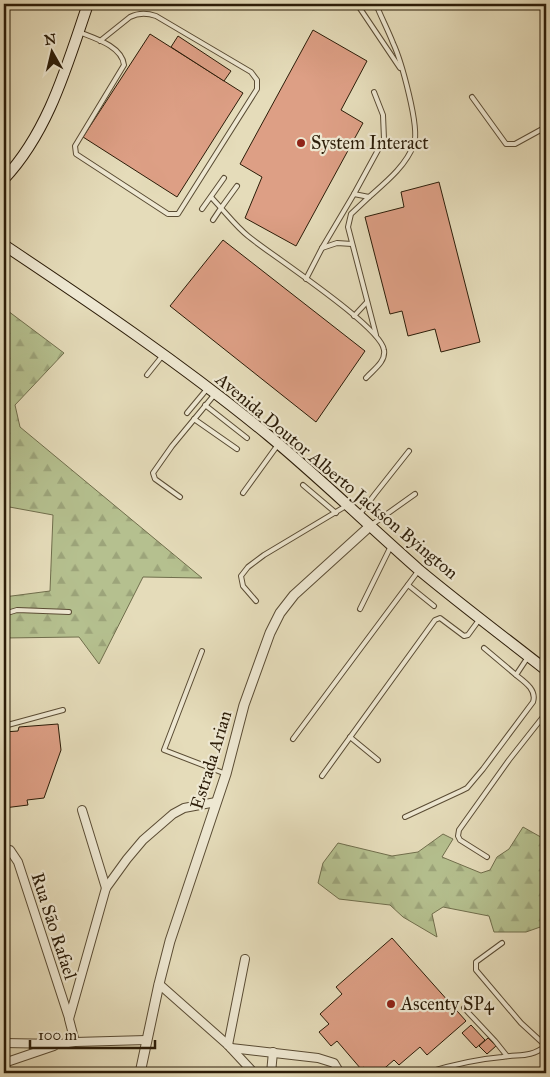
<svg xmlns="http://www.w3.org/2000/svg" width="550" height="1077" viewBox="0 0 550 1077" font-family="'IM FELL Great Primer',serif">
  <defs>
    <pattern id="forest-firs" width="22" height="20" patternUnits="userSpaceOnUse" patternTransform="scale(1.25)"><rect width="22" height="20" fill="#b5c08f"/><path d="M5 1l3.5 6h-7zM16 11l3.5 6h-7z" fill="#9ca47a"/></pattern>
  </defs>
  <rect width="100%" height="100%" fill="#e5dcba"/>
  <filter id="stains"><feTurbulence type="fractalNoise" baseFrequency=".004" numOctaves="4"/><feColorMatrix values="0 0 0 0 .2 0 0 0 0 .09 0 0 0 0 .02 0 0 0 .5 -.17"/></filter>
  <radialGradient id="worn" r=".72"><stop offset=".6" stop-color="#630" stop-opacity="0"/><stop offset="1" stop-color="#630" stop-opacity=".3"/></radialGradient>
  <g fill="url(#forest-firs)" stroke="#706e4c">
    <path d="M4 308 64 353 15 405 20 427 202 578 143 577 99 664 79 637 4 638V597L50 591 53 515 4 506Z"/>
    <path d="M523 827 546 840V925L526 932H494L489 916 443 907 432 914 437 937 403 917 390 905 339 899 318 883 323 863 338 843 392 856 418 852 443 834 453 839 442 857 481 873 490 870 497 857 509 849Z"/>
  </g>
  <g fill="#dd9f85" stroke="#2b1c08">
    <path d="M313 30 367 61 341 110 363 123 296 246 245 218 262 177 240 164Z"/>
    <path d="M150 34 243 93 177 197 83 137Z"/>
    <path d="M178 36 231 71 224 81 171 47Z"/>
    <path d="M439 182 480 342 441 352 435 329 408 336 402 311 390 314 365 217 404 207 401 192Z"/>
    <path d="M223 240 365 351 316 422 170 306Z"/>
    <path d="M58 724 61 750 44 798 27 800 28 805 4 808V732L18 731 19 727Z"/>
    <path d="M392 938 466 1021 427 1055 420 1047 399 1065 394 1060 379 1073H370L364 1067 361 1069 337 1041 331 1046 319 1032 329 1024 320 1014 342 994 336 987Z"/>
    <path d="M471 1025 485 1040 476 1048 462 1033Z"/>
    <path d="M488 1038 496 1046 487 1054 479 1046Z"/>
  </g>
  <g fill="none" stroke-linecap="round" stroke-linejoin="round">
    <g stroke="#5a4c34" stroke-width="6">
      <g id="service">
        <path d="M357 4 400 68"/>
        <path d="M79 32C94 38 122 46 124 65L75 146 76 154 168 214H178L257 89V80L251 72 156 16C147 13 138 13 130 17L100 41"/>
        <path d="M472 97 506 144H515L546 127"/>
        <path d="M237 186 221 208C230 218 238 228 248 236 271 255 381 326 384 350 386 362 373 370 366 378"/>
        <path d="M354 194 369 197C386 182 406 166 414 144 420 127 401 60 393 43 388 30 381 17 376 4"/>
        <path d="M211 197 221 208 213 220"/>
        <path d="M369 197 351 214 348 227 376 335"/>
        <path d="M202 209 224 178"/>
        <path d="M322 248 337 243 352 244"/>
        <path d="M306 279 322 248 354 194 384 139 383 115 374 92"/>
        <path d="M354 316 367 302"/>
        <path d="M147 375 163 355"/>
        <path d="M205 405 247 438"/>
        <path d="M187 413 207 389"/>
        <path d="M194 419 237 449"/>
        <path d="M303 485 336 513"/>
        <path d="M243 493 277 446"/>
        <path d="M180 497 155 479 153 473 172 446 215 394"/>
        <path d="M360 514 375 494 409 451"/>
        <path d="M370 526 415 494"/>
        <path d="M408 585 434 606"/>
        <path d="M256 601 243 586 241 576 248 567 264 555 346 506"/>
        <path d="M360 609 391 546"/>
        <path d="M4 614 17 610 69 612"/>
        <path d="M484 648 516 675"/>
        <path d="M202 651 164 750 226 774"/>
        <path d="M4 726 63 710"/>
        <path d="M350 737 378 760"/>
        <path d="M293 739 419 570"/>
        <path d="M322 776 435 620 440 618 464 636 468 635 479 620"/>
        <path d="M405 817 461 791 467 788 483 769 533 702C537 690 525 682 516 675L528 657"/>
        <path d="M487 857 460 840 458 836 459 830 509 760 546 713"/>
        <path d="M502 943 476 962V970L521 1023 546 1046"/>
        <path d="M464 1008 495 1041 507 1056"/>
        <path d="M425 1073C448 1066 478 1059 502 1057 521 1054 529 1058 546 1046"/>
      </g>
    </g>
    <g stroke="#5a4c34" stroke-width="10">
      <g id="minor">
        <path d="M82 810 106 888"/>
        <path d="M4 850H10L18 862 69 1018"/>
        <path d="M159 984 228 1045 254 1073"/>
        <path d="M75 1042 69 1019 106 888 127 859 143 840 173 814 184 808 216 802"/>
        <path d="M4 1043 61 1044 75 1042 146 1040"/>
        <path d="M228 1045 245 959"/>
        <path d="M231 1048 318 1058 334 1063 340 1073"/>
        <path d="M4 1063 54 1046"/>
        <path d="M271 1073 273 1052"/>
      </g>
    </g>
    <g stroke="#5a4c34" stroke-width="11">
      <path id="tertiary" d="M140 1073 159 984 170 941 226 774 244 705 270 633 280 613 294 595 370 526"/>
    </g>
    <g stroke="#2b1c08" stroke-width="12">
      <g id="secondary">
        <path d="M4 179C49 131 67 65 88 4"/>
        <path d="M4 245C94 305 184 366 268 435 320 478 368 525 418 569 460 604 504 637 546 670"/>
      </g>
    </g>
    <use href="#service" stroke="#eee8d2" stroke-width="4"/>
    <use href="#minor" stroke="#eee8d2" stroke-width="8"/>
    <use href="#tertiary" stroke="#eee8d2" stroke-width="9"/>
    <use href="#secondary" stroke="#eee8d2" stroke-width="10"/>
  </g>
  <g fill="#8f2418" stroke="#eee8d2" stroke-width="2">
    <circle cx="301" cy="143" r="5"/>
    <circle cx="391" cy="1004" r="5"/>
  </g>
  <g text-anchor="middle" stroke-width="4.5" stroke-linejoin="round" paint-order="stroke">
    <g font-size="18" fill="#2b1c08" stroke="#eee8d2" text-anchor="start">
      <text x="311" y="149">System Interact</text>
      <text x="401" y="1010">Ascenty SP4</text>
    </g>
    <g font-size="18" fill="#2b1c08" stroke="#eee8d2">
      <text transform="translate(337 476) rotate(40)" y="6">Avenida Doutor Alberto Jackson Byington</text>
      <text transform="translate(211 760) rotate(-73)" y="6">Estrada Arian</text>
      <text transform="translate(54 926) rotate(72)" y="6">Rua São Rafael</text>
    </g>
  </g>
  <rect width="550" height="1077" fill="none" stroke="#e5dcba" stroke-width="20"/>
  <rect x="5" y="5" width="540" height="1067" fill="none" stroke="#2b1c08" stroke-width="2.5"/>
  <rect x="10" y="10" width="530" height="1057" fill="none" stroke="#2b1c08"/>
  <g transform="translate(52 52) rotate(352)" stroke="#eee8d2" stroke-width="4" paint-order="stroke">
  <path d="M0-4L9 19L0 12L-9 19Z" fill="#2b1c08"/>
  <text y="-8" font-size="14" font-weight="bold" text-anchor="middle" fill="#2b1c08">N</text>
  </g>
  <path d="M30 1040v8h125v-8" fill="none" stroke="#2b1c08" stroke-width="2.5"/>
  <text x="38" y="1040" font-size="15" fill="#2b1c08" stroke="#eee8d2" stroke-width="4" paint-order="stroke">100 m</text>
  <rect width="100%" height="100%" filter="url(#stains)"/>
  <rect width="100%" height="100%" fill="url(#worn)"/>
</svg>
